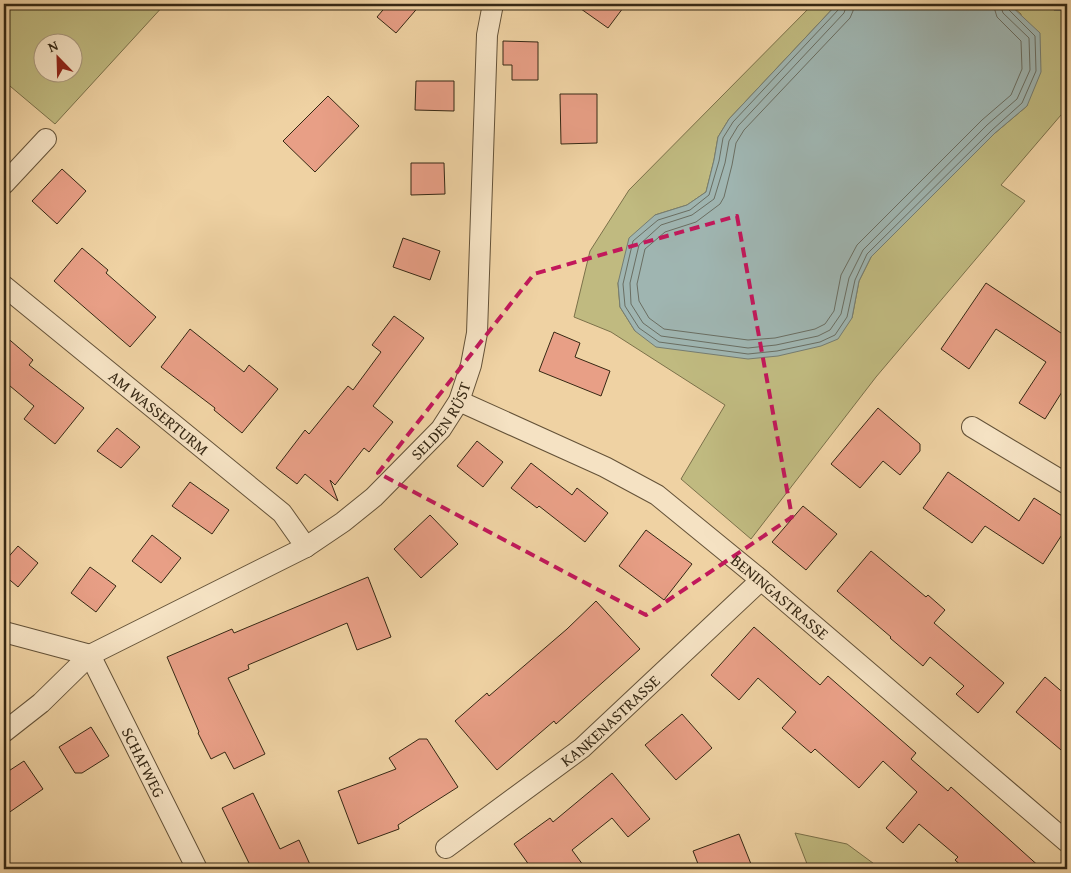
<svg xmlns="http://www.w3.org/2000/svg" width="1071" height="873" viewBox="0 0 1071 873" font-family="'Gentium Book Plus',serif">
  <rect width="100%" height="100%" fill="#efd2a3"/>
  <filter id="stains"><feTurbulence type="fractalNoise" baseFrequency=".004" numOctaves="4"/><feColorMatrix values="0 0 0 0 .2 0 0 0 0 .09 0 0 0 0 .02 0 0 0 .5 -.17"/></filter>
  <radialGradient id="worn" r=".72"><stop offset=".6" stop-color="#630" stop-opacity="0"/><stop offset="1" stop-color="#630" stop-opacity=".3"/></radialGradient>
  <g fill="#c0ba80" stroke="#7b714a" fill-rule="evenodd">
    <path d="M4 4H165L55 124 4 81ZM42 42H72V72H42Z"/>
    <path d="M813 4H837L729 119 718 137 714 160 706 192 687 205 655 215 618 283 620 307 635 331 852 318 859 281 871 257 995 133 1027 106 1021 14 1009 4H1047L1054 10 1067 11V108L1001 185 1025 201 876 377 751 539 681 479 725 405 611 332 574 317 590 251 629 190Z"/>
    <path d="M795 833 847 844 881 869H809Z"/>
  </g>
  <g fill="#9fb5b1" stroke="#757d72">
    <path d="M837 4H1009L1040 33 1041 72 1027 106 995 133 871 257 859 281 852 318 838 339 821 346 778 356 748 359 656 347 635 331 620 307 618 283 629 238 655 215 687 205 706 192 714 160 718 137 729 119Z"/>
    <path d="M1048 4H1067V11L1054 10Z"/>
  </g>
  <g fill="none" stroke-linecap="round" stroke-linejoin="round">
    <g stroke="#6a6e62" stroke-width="1">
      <path d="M840 4 839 9 733 122 723 138 719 161 709 195 690 210 658 220 633 241 623 284 625 306 639 328 659 342 748 354 777 351 820 342 835 335 847 317 855 280 867 254 992 130 1022 103 1036 71 1035 36 1008 9 1007 4"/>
      <path d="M847 4 844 13 738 126 729 141 725 163 714 199 692 215 661 225 639 245 630 283 631 304 643 323 661 336 748 348 776 345 818 336 830 330 841 314 849 278 863 250 987 125 1017 99 1030 70 1029 38 1003 13 1000 4"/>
      <path d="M854 4 853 11 850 18 744 130 736 143 732 165 724 197 720 204 696 222 665 232 645 249 637 284 639 301 649 318 664 329 748 340 775 338 815 329 825 324 834 311 841 275 857 245 982 120 1011 95 1022 69 1021 41 997 17 993 4"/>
    </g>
  </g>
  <g fill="#e89f86" stroke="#362814">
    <path d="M388 4H421L396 33 377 17Z"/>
    <path d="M574 4H626L608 28Z"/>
    <path d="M503 41 538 42V80H512V65H503Z"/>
    <path d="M416 81H454V111L415 110Z"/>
    <path d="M560 94H597V143L561 144Z"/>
    <path d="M328 96 359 126 315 172 283 141Z"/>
    <path d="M411 163H444L445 194 411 195Z"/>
    <path d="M62 169 86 191 57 224 32 201Z"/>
    <path d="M403 238 440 251 430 280 393 267Z"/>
    <path d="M82 248 108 270 106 273 156 317 130 347 54 281Z"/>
    <path d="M986 283 1067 337V384L1045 419 1019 403 1046 362 996 329 969 369 941 349Z"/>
    <path d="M394 316 424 338 373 406 393 422 369 452 364 448 335 485 330 480 338 501 305 474 297 484 276 468 305 430 309 434 348 386 353 390 381 352 372 345Z"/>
    <path d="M190 329 244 372 249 365 278 389 242 433 214 410 215 408 161 367Z"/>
    <path d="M554 332 580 343 575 357 610 371 601 396 539 371Z"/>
    <path d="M4 335 33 360 29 365 84 408 55 444 24 419 34 406 4 381Z"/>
    <path d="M878 408 920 444V451L900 475 883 461 860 488 831 464Z"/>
    <path d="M117 428 140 447 121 468 97 451Z"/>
    <path d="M477 441 503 462 483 487 457 466Z"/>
    <path d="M531 463 572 495 577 488 608 513 585 542 539 506 537 508 511 488Z"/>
    <path d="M948 472 1019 521 1034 498 1067 519V527L1043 564 985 526 972 543 923 508Z"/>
    <path d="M190 482 229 510 212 534 172 506Z"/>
    <path d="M803 506 837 534 806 570 772 542Z"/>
    <path d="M430 515 458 544 421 578 394 549Z"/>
    <path d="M646 530 692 564 664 600 619 566Z"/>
    <path d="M152 535 181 558 161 583 132 561Z"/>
    <path d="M18 546 38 563 18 587 4 575V562Z"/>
    <path d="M871 551 926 597 928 595 945 610 934 623 1004 683 978 713 956 694 964 686 930 657 923 666 890 638 891 637 837 591Z"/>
    <path d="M90 567 116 586 96 612 71 593Z"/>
    <path d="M368 577 391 637 357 650 347 623 248 665 249 669 228 678 265 754 234 769 225 752 211 759 198 733 199 732 167 657 232 629 234 633Z"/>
    <path d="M596 601 640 649 556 724 554 721 497 770 455 721 487 693 489 696 567 629Z"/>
    <path d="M754 627 820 685 828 676 916 753 911 759 948 791 951 787 1042 869H965L955 860 958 857 919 824 903 843 886 828 917 792 883 761 859 788 815 749 811 753 782 728 796 712 758 678 739 700 711 675Z"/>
    <path d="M1045 677 1067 696V755L1016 712Z"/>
    <path d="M682 714 712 748 676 780 645 745Z"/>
    <path d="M91 727 109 756 82 773H75L59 747Z"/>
    <path d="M419 739H427L458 787 398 825 399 829 358 844 338 791 396 769 389 758Z"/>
    <path d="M24 761 43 789 4 816V774Z"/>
    <path d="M612 773 650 819 628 837 612 818 572 850 586 869H532L514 844 550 818 553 822Z"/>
    <path d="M253 793 280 849 299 840 312 869H235L249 863 222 808Z"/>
    <path d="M739 834 753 869H700L693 851Z"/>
  </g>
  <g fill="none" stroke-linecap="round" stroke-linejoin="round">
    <g stroke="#645238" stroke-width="22">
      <g id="minor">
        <path d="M4 184 46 139"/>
        <path id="s1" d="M4 286 282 513 306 547"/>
        <path id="s2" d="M459 401 605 467 657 495 761 580 1067 842"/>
        <path d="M972 427 1067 484"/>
        <path d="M4 632 90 655"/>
        <path id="s3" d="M90 655 197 869"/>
        <path id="s4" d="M4 732 41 703 90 655 306 547 343 522 374 497 441 429 459 401 471 365 477 333 487 35 493 4"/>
        <path id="s5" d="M446 848 582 748 761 580"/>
      </g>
    </g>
    <use href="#minor" stroke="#f5e2c3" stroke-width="20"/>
  </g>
  <path fill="none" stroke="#c2185b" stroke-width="4" stroke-dasharray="10 6" stroke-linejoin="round" d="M737 216 792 517 646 615 378 473 534 274Z"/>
  <g text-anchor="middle" stroke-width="4.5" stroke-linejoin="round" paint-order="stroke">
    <g font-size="16" fill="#362814" stroke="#f5e2c3">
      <text dy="6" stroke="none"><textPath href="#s1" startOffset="200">AM WASSERTURM</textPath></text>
      <text dy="6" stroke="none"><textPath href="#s4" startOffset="544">SELDEN RÜST</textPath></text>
      <text dy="6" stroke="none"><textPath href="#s2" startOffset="379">BENINGASTRASSE</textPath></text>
      <text dy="6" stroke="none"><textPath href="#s5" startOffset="208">KANKENASTRASSE</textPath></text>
      <text dy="6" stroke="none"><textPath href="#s3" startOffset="120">SCHAFWEG</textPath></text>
    </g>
  </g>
  <rect width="1071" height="873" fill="none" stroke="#efd2a3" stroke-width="20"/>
  <rect x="5" y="5" width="1061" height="863" fill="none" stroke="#362814" stroke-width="2.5"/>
  <rect x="10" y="10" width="1051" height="853" fill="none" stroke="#362814"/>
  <g transform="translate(58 58) rotate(337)"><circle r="24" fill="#f5e2c3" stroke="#a9987d"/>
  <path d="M0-4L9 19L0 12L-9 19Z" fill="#8f2418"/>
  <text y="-8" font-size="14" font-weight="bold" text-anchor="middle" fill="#362814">N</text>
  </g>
  <rect width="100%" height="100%" filter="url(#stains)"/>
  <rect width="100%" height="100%" fill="url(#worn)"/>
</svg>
